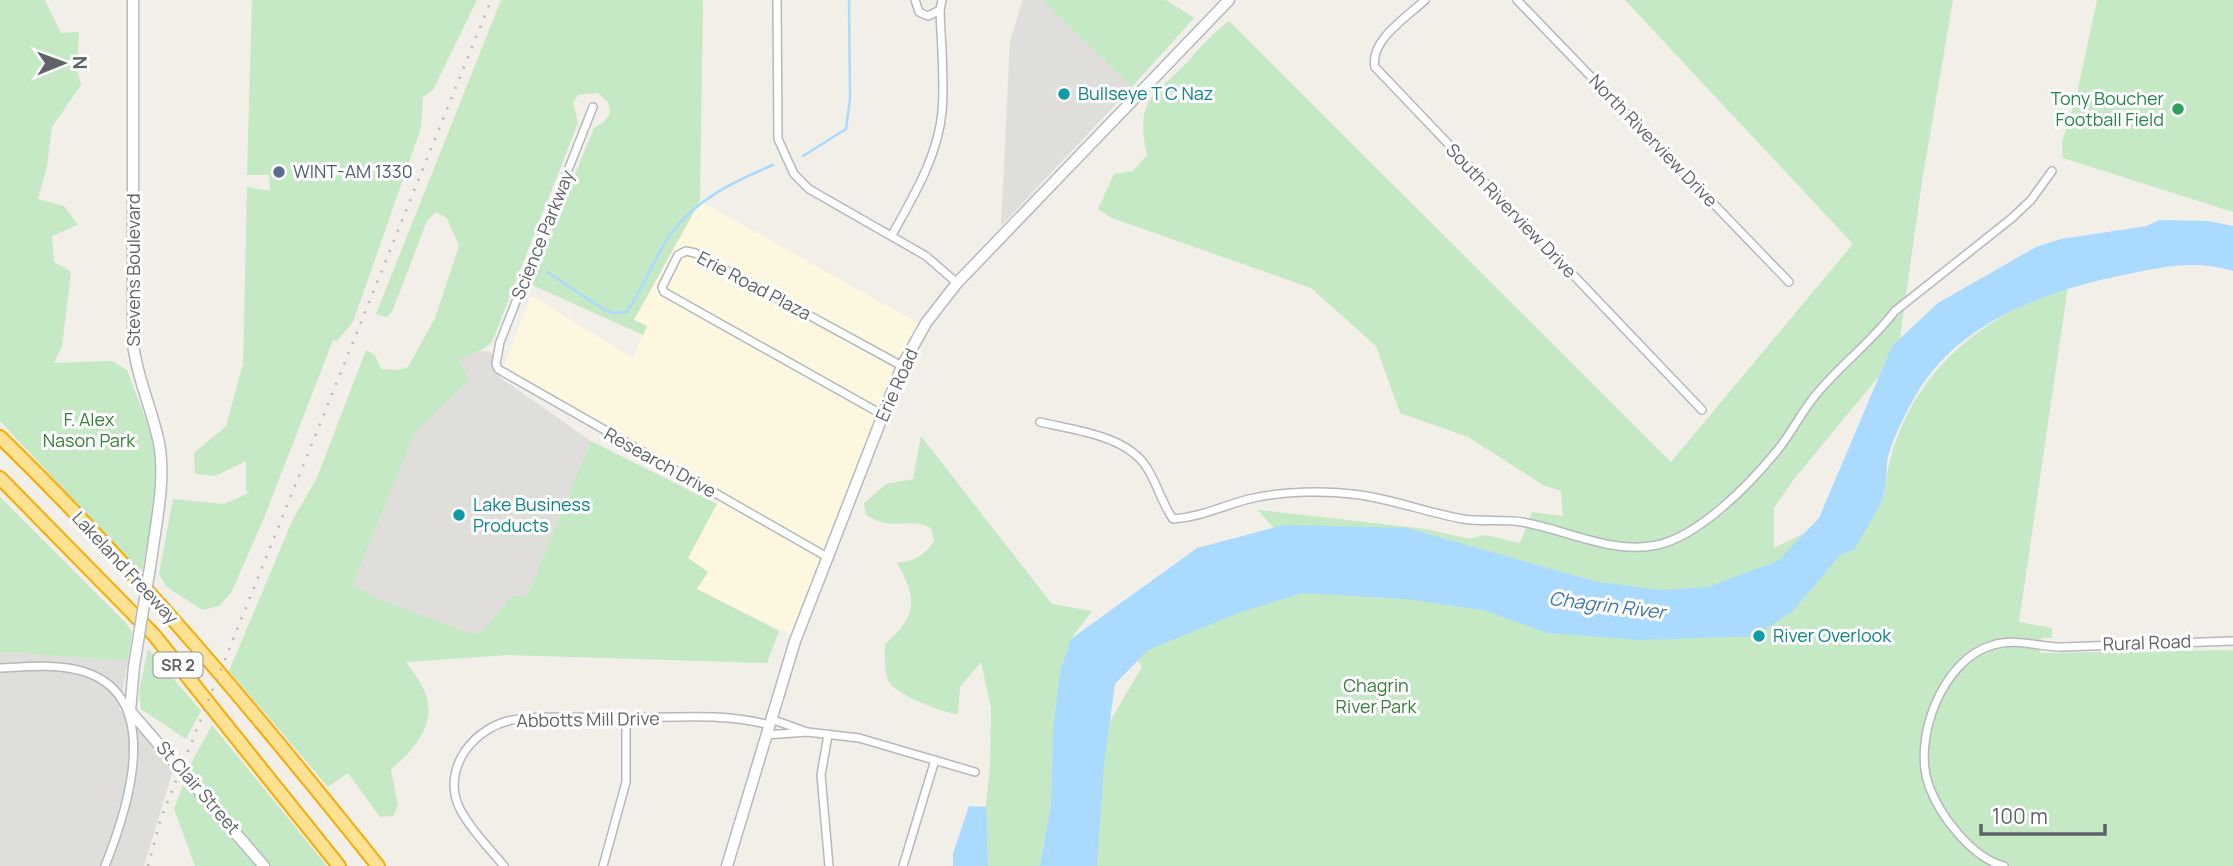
<svg xmlns="http://www.w3.org/2000/svg" width="2233" height="866" viewBox="0 0 2233 866" font-family="Manrope,sans-serif">
  <rect width="100%" height="100%" fill="#f1efe8"/>
  <g fill="#fef7e0">
    <path d="M700 201 918 323 867 442 826 551 503 369 531 296 633 358 647 327 634 320Z"/>
    <path d="M719 500 825 558 792 635 696 589 688 558Z"/>
  </g>
  <g fill="#e0deda">
    <path d="M1023 0H1042L1132 87 1001 226 1010 41Z"/>
    <path d="M484 351 491 352 501 378 591 441 527 596 495 619 483 631 472 634 379 599 353 584 415 432 469 381 459 360 467 354Z"/>
    <path d="M0 652 128 661 119 709 174 767 144 866H0Z"/>
  </g>
  <g fill="#c5e8c5">
    <path d="M0 0H45L61 33 79 32 77 68 81 85 52 127 47 166 38 199 64 206 78 225 52 236 54 262 71 272 62 346 54 363 112 361 127 370 157 450 158 484 142 573 0 421Z"/>
    <path d="M252 0H477L433 90 423 97 421 128 353 322 337 341 333 340 264 518 231 593 219 606 202 610 167 587 159 574 173 499 224 504 249 493 246 490V461L215 476 195 474 194 453 226 426 243 364 247 187 270 191 269 175H247Z"/>
    <path d="M501 0H703L700 201 634 320 647 326 643 335 530 284 594 128 605 121 610 113 608 102 598 93 578 95 573 103 578 123 492 342C482 353 471 352 459 360L469 381 415 432 353 584 379 599 472 634 483 631 511 597 527 596 591 441 717 504 688 558 708 572 697 589 779 631 767 663 508 655 406 662C433 698 439 717 407 755 402 760 396 763 391 770L398 806 393 816 380 817 348 773 328 787 229 671 293 519 317 478 366 350 375 355 381 369 399 370 408 367 435 318 459 246 447 218 436 212 427 221 392 312 386 317 376 314Z"/>
    <path d="M1042 0H1166L1194 18 1132 87Z"/>
    <path d="M1625 0H1953L1922 181 1900 338 1892 346 1880 375 1794 479 1774 508V548L1884 495C1896 387 1969 321 2068 286L2019 622 2052 628V638H2041L2040 653 2233 650V866H1065L1080 772 1142 667 1118 628 1289 546 1258 510 1426 529 1470 539 1485 535 1520 543 1532 512 1563 516 1561 491 1543 485 1468 437 1400 413 1376 346 1311 288 1112 218 1098 209 1114 174 1133 171 1147 155C1134 95 1156 97 1190 59 1203 44 1213 33 1229 21L1671 462 1853 244Z"/>
    <path d="M2097 0H2233V212L2063 158 2062 142 2078 89Z"/>
    <path d="M921 436 1052 604 1092 611 1071 639 1053 731 1051 804 1040 866H988L985 814 990 767 991 708 981 662 960 687 958 714C945 714 895 694 889 682 884 672 885 655 885 644 917 617 918 598 897 563 915 561 924 556 934 541L931 528C907 516 895 533 866 515L864 503 886 484 913 479Z"/>
    <path d="M0 497 125 622 132 632 128 661 0 652Z"/>
    <path d="M148 649 201 711 186 739 141 709 139 692Z"/>
    <path d="M212 725 327 866H271L189 767Z"/>
    <path d="M185 781 257 866H195L174 809Z"/>
  </g>
  <g fill="#aadaff">
    <path d="M2159 220 2208 221 2233 226V271C2196 259 2160 267 2123 275 2046 291 1960 321 1917 393 1906 412 1891 441 1887 462 1886 472 1887 483 1884 493 1879 512 1863 532 1854 550L1841 554 1792 612 1754 636 1640 640 1548 633 1483 610 1405 599 1303 593 1241 612 1148 650 1115 684 1104 764 1097 866H1040L1051 804 1053 731 1060 672 1071 639 1197 548 1284 525 1407 528 1597 582 1662 590 1708 587 1778 561 1819 518 1892 346 1938 303 2036 247 2061 239 2147 226Z"/>
    <path d="M969 806 986 807 988 866H953V854Z"/>
  </g>
  <g fill="none" stroke-linecap="round" stroke-linejoin="round">
    <g stroke="#aadaff" stroke-width="2.5">
      <path d="M803 156 846 129 850 99 849 0"/>
      <path d="M547 272 603 309 613 313 627 312C643 287 654 259 670 235 695 200 734 181 773 165"/>
    </g>
    <g stroke="#b5b8bc" stroke-width="10">
      <g id="street">
        <path d="M777 0 778 139 794 174 809 189 926 256 957 283"/>
        <path d="M915 0 919 12 928 16 940 10 942 0"/>
        <path d="M1425 0C1407 17 1369 41 1375 67L1702 410"/>
        <path d="M1517 0 1789 282"/>
        <path d="M593 107 500 342 496 364 498 369 829 558"/>
        <path d="M892 235C913 197 938 156 942 112 945 78 941 43 940 10"/>
        <path d="M883 415 664 292 662 287 678 255 686 251 695 253 902 366"/>
        <path d="M1040 422C1073 430 1124 435 1145 465 1157 482 1161 502 1173 519 1201 517 1222 506 1249 499 1283 491 1325 490 1360 495 1395 500 1429 513 1463 519 1483 522 1503 519 1522 522 1564 529 1613 555 1657 545 1699 536 1749 485 1776 452 1792 433 1802 410 1819 391 1843 363 1873 340 1895 311L2012 218 2031 200 2052 171"/>
        <path d="M0 668C27 667 59 663 85 672 165 698 127 811 105 866"/>
        <path d="M771 719 807 732"/>
        <path d="M766 735 807 732 859 738 975 772"/>
        <path d="M828 735 821 775 829 866"/>
        <path d="M504 866C489 848 472 831 461 811 438 769 476 723 519 719 552 715 587 718 621 718 669 718 723 712 769 725"/>
        <path d="M603 866 626 782V718"/>
        <path d="M903 866 935 760"/>
        <path d="M2004 866C1972 858 1940 816 1929 786 1912 740 1942 659 1993 645 2016 638 2039 647 2062 647 2119 645 2176 643 2233 641"/>
      </g>
    </g>
    <g stroke="#b6babf" stroke-width="13">
      <g id="secondary">
        <path d="M133 0V344C137 378 152 409 159 443 166 481 156 522 151 561"/>
        <path d="M134 666 130 711 264 866"/>
        <path d="M727 866 795 641 902 366 926 323 957 283 1229 0"/>
      </g>
    </g>
    <g stroke="#f9ab00" stroke-width="16">
      <g id="highway">
        <path d="M0 437C137 570 259 717 378 866"/>
        <path d="M0 478 154 635 339 866"/>
      </g>
    </g>
    <use href="#street" stroke="#fff" stroke-width="7"/>
    <use href="#secondary" stroke="#fff" stroke-width="10"/>
    <use href="#highway" stroke="#fde293" stroke-width="12"/>
    <path stroke="#b6b7b8" stroke-width="2.5" stroke-dasharray="2 9" stroke-linecap="butt" d="M148 866 161 818 491 0"/>
    <g stroke="#b6babf" stroke-width="13" stroke-linecap="butt">
      <path id="secondary-bridge" d="M134 666 151 561"/>
    </g>
    <use href="#secondary-bridge" stroke="#fff" stroke-width="10"/>
  </g>
  <g fill="#0f9aa8" stroke="#fff" stroke-width="2.5">
    <circle cx="1064" cy="94" r="7"/>
    <circle cx="459" cy="515" r="7"/>
    <circle cx="1759" cy="636" r="7"/>
  </g>
  <circle fill="#2e9e5b" stroke="#fff" stroke-width="2.5" cx="2178" cy="109" r="7"/>
  <circle fill="#5c6f8a" stroke="#fff" stroke-width="2.5" cx="279" cy="172" r="7"/>
  <g text-anchor="middle" stroke-width="6" stroke-linejoin="round" paint-order="stroke">
    <rect fill="#fff" stroke="#8f9295" stroke-width="2" x="153.5" y="652.5" width="49" height="25" rx="5"/>
    <g font-size="16" font-weight="bold" fill="#5f6368">
      <text x="178" y="671">SR 2</text>
    </g>
    <g font-size="18" fill="#0d838f" stroke="#fff" text-anchor="start">
      <text x="1078" y="100">Bullseye T C Naz</text>
      <text x="473" y="511">Lake Business<tspan x="473" dy="21">Products</tspan></text>
      <text x="1773" y="642">River Overlook</text>
    </g>
    <g font-size="18" fill="#27864d" stroke="#fff" text-anchor="end">
      <text x="2164" y="105">Tony Boucher<tspan x="2164" dy="21">Football Field</tspan></text>
    </g>
    <g font-size="18" fill="#5f6368" stroke="#fff">
      <text transform="translate(1653 141) rotate(46)" y="6">North Riverview Drive</text>
      <text transform="translate(1511 211) rotate(46)" y="6">South Riverview Drive</text>
      <text transform="translate(543 235) rotate(-68)" y="6">Science Parkway</text>
      <text transform="translate(134 270) rotate(-90)" y="6">Stevens Boulevard</text>
      <text transform="translate(754 286) rotate(28)" y="6">Erie Road Plaza</text>
      <text transform="translate(897 385) rotate(-66)" y="6">Erie Road</text>
      <text transform="translate(660 463) rotate(29)" y="6">Research Drive</text>
      <text transform="translate(125 568) rotate(47)" y="6">Lakeland Freeway</text>
      <text transform="translate(2147 643) rotate(-2)" y="6">Rural Road</text>
      <text transform="translate(588 720) rotate(-1)" y="6">Abbotts Mill Drive</text>
      <text transform="translate(198 788) rotate(49)" y="6">St Clair Street</text>
    </g>
    <g font-size="18" fill="#4e5e75" stroke="#fff" text-anchor="start">
      <text x="293" y="178">WINT-AM 1330</text>
    </g>
    <g font-size="18" fill="#348238" stroke="#fff">
      <text x="89" y="426">F. Alex<tspan x="89" dy="21">Nason Park</tspan></text>
      <text x="1376" y="692">Chagrin<tspan x="1376" dy="21">River Park</tspan></text>
    </g>
    <g font-size="19" font-style="italic" fill="#4174aa" stroke="#fff">
      <text transform="translate(1607 605) rotate(7)" y="7">Chagrin River</text>
    </g>
  </g>
  <g transform="translate(63 63) rotate(89)" stroke="#ffffff" stroke-width="5" paint-order="stroke">
  <path d="M0-5L12 26L0 18L-12 26Z" fill="#5f6368"/>
  <text y="-10" font-size="19" font-weight="bold" text-anchor="middle" fill="#5f6368">N</text>
  </g>
  <path d="M1981 824v10h124v-10" fill="none" stroke="#5f6368" stroke-width="3.5"/>
  <text x="1992" y="824" font-size="21" fill="#5f6368" stroke="#ffffff" stroke-width="5" paint-order="stroke">100 m</text>
</svg>
